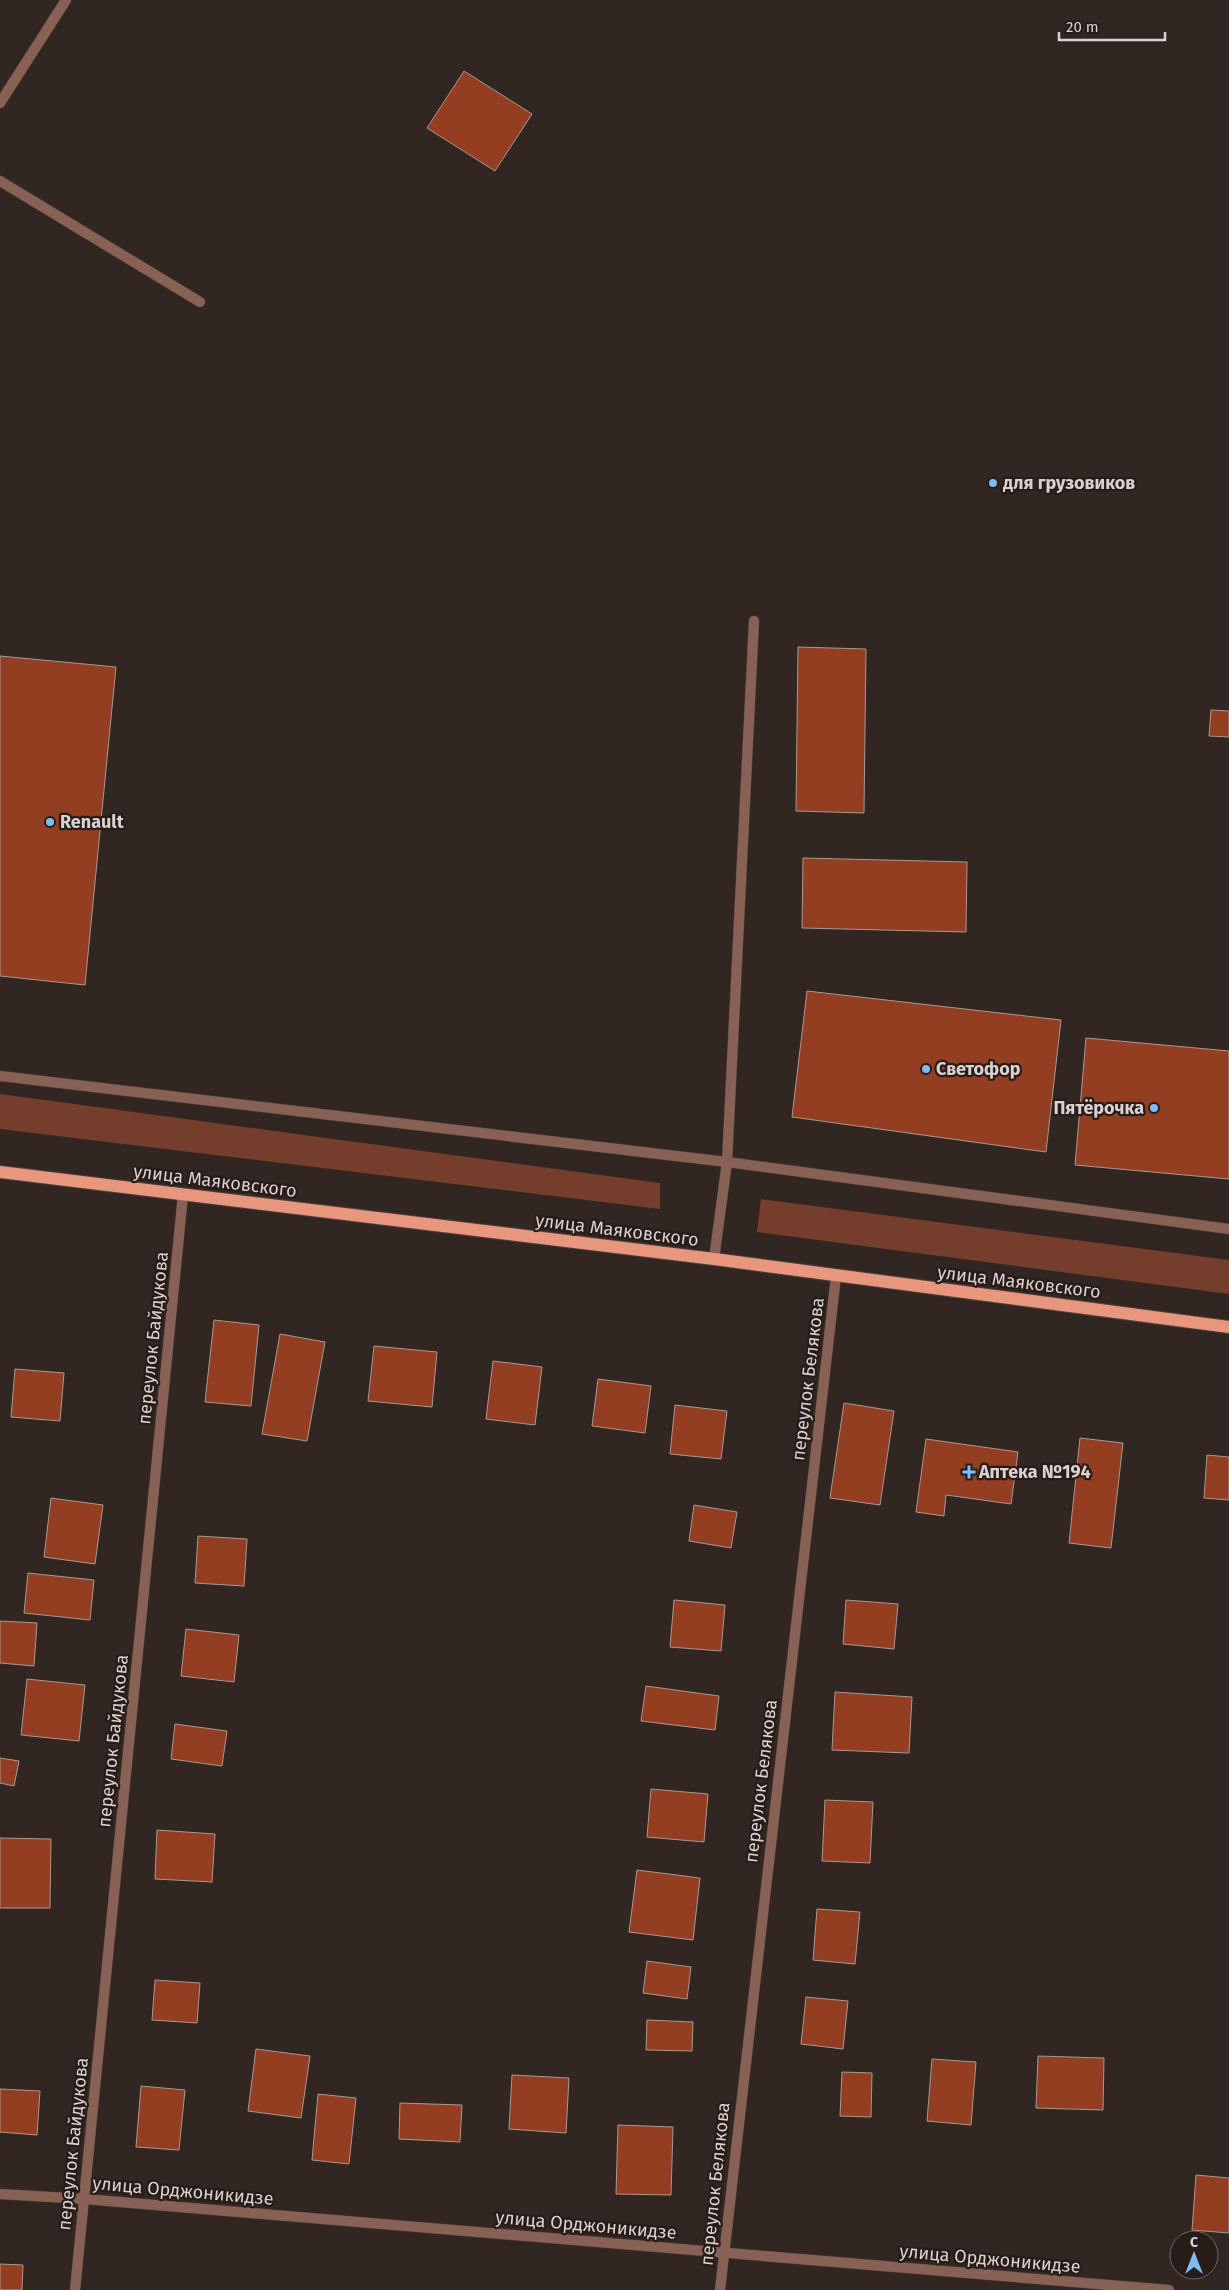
<svg xmlns="http://www.w3.org/2000/svg" width="1229" height="2290" viewBox="0 0 1229 2290" font-family="'Fira Sans',sans-serif">
  <rect width="100%" height="100%" fill="#322622"/>
  <g fill="#753d2b">
    <path d="M0 1094 660 1183V1209L0 1129Z"/>
    <path d="M761 1199 1229 1260V1294L757 1232Z"/>
  </g>
  <g fill="#933d21" stroke="#a99994">
    <path d="M464 71 532 114 495 171 427 128Z"/>
    <path d="M798 647 866 649 864 813 796 811Z"/>
    <path d="M0 656 116 667 85 985 0 976Z"/>
    <path d="M1211 710 1229 711V737L1209 736Z"/>
    <path d="M803 858 967 862 966 932 802 928Z"/>
    <path d="M807 991 1061 1020 1046 1152 792 1117Z"/>
    <path d="M1086 1038 1229 1051V1179L1075 1165Z"/>
    <path d="M214 1320 259 1325 251 1406 205 1402Z"/>
    <path d="M280 1334 325 1342 307 1441 262 1434Z"/>
    <path d="M374 1346 437 1352 432 1407 368 1401Z"/>
    <path d="M493 1361 542 1367 535 1425 486 1419Z"/>
    <path d="M15 1369 64 1373 60 1421 11 1417Z"/>
    <path d="M598 1379 651 1386 645 1433 592 1426Z"/>
    <path d="M844 1403 894 1411 880 1505 830 1498Z"/>
    <path d="M675 1405 727 1411 721 1459 670 1454Z"/>
    <path d="M1080 1438 1123 1443 1111 1548 1069 1543Z"/>
    <path d="M926 1439 1018 1452 1011 1504 946 1495 944 1516 916 1512Z"/>
    <path d="M1207 1455 1229 1457V1500L1204 1498Z"/>
    <path d="M51 1498 103 1505 95 1564 44 1557Z"/>
    <path d="M694 1505 737 1512 731 1548 689 1541Z"/>
    <path d="M198 1536 247 1539 244 1586 195 1583Z"/>
    <path d="M28 1573 94 1580 90 1620 24 1613Z"/>
    <path d="M674 1600 725 1605 721 1651 670 1647Z"/>
    <path d="M846 1600 898 1604 894 1649 843 1644Z"/>
    <path d="M0 1621 37 1623 34 1666 0 1663Z"/>
    <path d="M186 1629 239 1635 234 1682 181 1676Z"/>
    <path d="M27 1679 85 1685 79 1741 21 1735Z"/>
    <path d="M646 1686 719 1696 715 1730 641 1721Z"/>
    <path d="M835 1692 912 1697 909 1753 832 1750Z"/>
    <path d="M175 1724 227 1731 222 1766 171 1759Z"/>
    <path d="M0 1758 19 1761 14 1786 0 1783Z"/>
    <path d="M651 1789 708 1794 704 1842 647 1837Z"/>
    <path d="M825 1800 873 1802 870 1863 822 1861Z"/>
    <path d="M157 1830 215 1834 212 1882 155 1879Z"/>
    <path d="M0 1838 51 1839 50 1908H0Z"/>
    <path d="M637 1870 700 1878 693 1940 629 1932Z"/>
    <path d="M817 1909 860 1912 855 1964 813 1960Z"/>
    <path d="M647 1961 691 1967 687 1999 643 1993Z"/>
    <path d="M155 1980 200 1983 197 2023 152 2020Z"/>
    <path d="M806 1997 848 2001 843 2049 801 2044Z"/>
    <path d="M647 2020 693 2022 692 2051 646 2050Z"/>
    <path d="M256 2049 310 2056 301 2118 248 2111Z"/>
    <path d="M1038 2056 1104 2058 1103 2110 1036 2108Z"/>
    <path d="M932 2059 976 2062 971 2125 927 2121Z"/>
    <path d="M842 2072 872 2073 871 2117 840 2116Z"/>
    <path d="M512 2075 569 2078 566 2133 509 2129Z"/>
    <path d="M141 2086 185 2090 179 2150 136 2147Z"/>
    <path d="M0 2089 40 2091 37 2135 0 2132Z"/>
    <path d="M318 2094 356 2098 349 2164 312 2160Z"/>
    <path d="M400 2103 462 2105 460 2142 399 2139Z"/>
    <path d="M618 2125 673 2127 671 2195 616 2194Z"/>
    <path d="M1196 2175 1229 2178V2233L1192 2230Z"/>
    <path d="M0 2264 23 2265 22 2290H0Z"/>
  </g>
  <g fill="none" stroke-linecap="round" stroke-linejoin="round">
    <g stroke="#4d423e" stroke-width="11">
      <g id="service">
        <path d="M0 103 66 0"/>
        <path d="M0 181 200 302"/>
      </g>
    </g>
    <g stroke="#4d423e" stroke-width="11">
      <g id="minor">
        <path d="M0 1076 727 1162 1229 1229"/>
        <path d="M714 1259 727 1162 754 621"/>
        <path d="M0 2194 84 2199 1169 2290"/>
        <path d="M75 2290 183 1195"/>
        <path d="M720 2290 836 1276"/>
      </g>
    </g>
    <g stroke="#4d423e" stroke-width="14">
      <path id="primary" d="M0 1172 714 1259 1229 1327"/>
    </g>
    <use href="#service" stroke="#886154" stroke-width="10"/>
    <use href="#minor" stroke="#886154" stroke-width="10"/>
    <use href="#primary" stroke="#e8967d" stroke-width="12"/>
  </g>
  <g fill="#7ebdf9" stroke="#281c18" stroke-width="2">
    <circle cx="993" cy="483" r="5"/>
    <circle cx="50" cy="822" r="5"/>
    <circle cx="926" cy="1069" r="5"/>
    <circle cx="1154" cy="1108" r="5"/>
    <path d="M966.5 1464.5h5v5h5v5h-5v5h-5v-5h-5v-5h5z"/>
  </g>
  <g text-anchor="middle" stroke-width="4.5" stroke-linejoin="round" paint-order="stroke">
    <g font-size="18" font-weight="bold" fill="#dbd2d0" stroke="#281c18" text-anchor="start">
      <text x="1003" y="489">для грузовиков</text>
      <text x="60" y="828">Renault</text>
      <text x="936" y="1075">Светофор</text>
      <text x="1144" y="1114" text-anchor="end">Пятёрочка</text>
      <text x="979" y="1478">Аптека №194</text>
    </g>
    <g font-size="18" fill="#dbd2d0" stroke="#281c18">
      <text transform="translate(215 1181) rotate(7)" y="6">улица Маяковского</text>
      <text transform="translate(617 1230) rotate(7)" y="6">улица Маяковского</text>
      <text transform="translate(1019 1282) rotate(7)" y="6">улица Маяковского</text>
      <text transform="translate(153 1338) rotate(-84)" y="6">переулок Байдукова</text>
      <text transform="translate(808 1379) rotate(-83)" y="6">переулок Белякова</text>
      <text transform="translate(113 1741) rotate(-84)" y="6">переулок Байдукова</text>
      <text transform="translate(761 1781) rotate(-83)" y="6">переулок Белякова</text>
      <text transform="translate(73 2144) rotate(-84)" y="6">переулок Байдукова</text>
      <text transform="translate(715 2184) rotate(-84)" y="6">переулок Белякова</text>
      <text transform="translate(183 2191) rotate(5)" y="6">улица Орджоникидзе</text>
      <text transform="translate(586 2225) rotate(5)" y="6">улица Орджоникидзе</text>
      <text transform="translate(990 2259) rotate(5)" y="6">улица Орджоникидзе</text>
    </g>
  </g>
  <g transform="translate(1194 2255)"><circle r="24" fill="#281c18" stroke="#706562"/>
  <path d="M0-4L9 19L0 12L-9 19Z" fill="#7ebdf9"/>
  <text y="-8" font-size="14" font-weight="bold" text-anchor="middle" fill="#dbd2d0">С</text>
  </g>
  <path d="M1059 32v8h106v-8" fill="none" stroke="#dbd2d0" stroke-width="2.5"/>
  <text x="1066" y="32" font-size="15" fill="#dbd2d0" stroke="#281c18" stroke-width="4" paint-order="stroke">20 m</text>
</svg>
